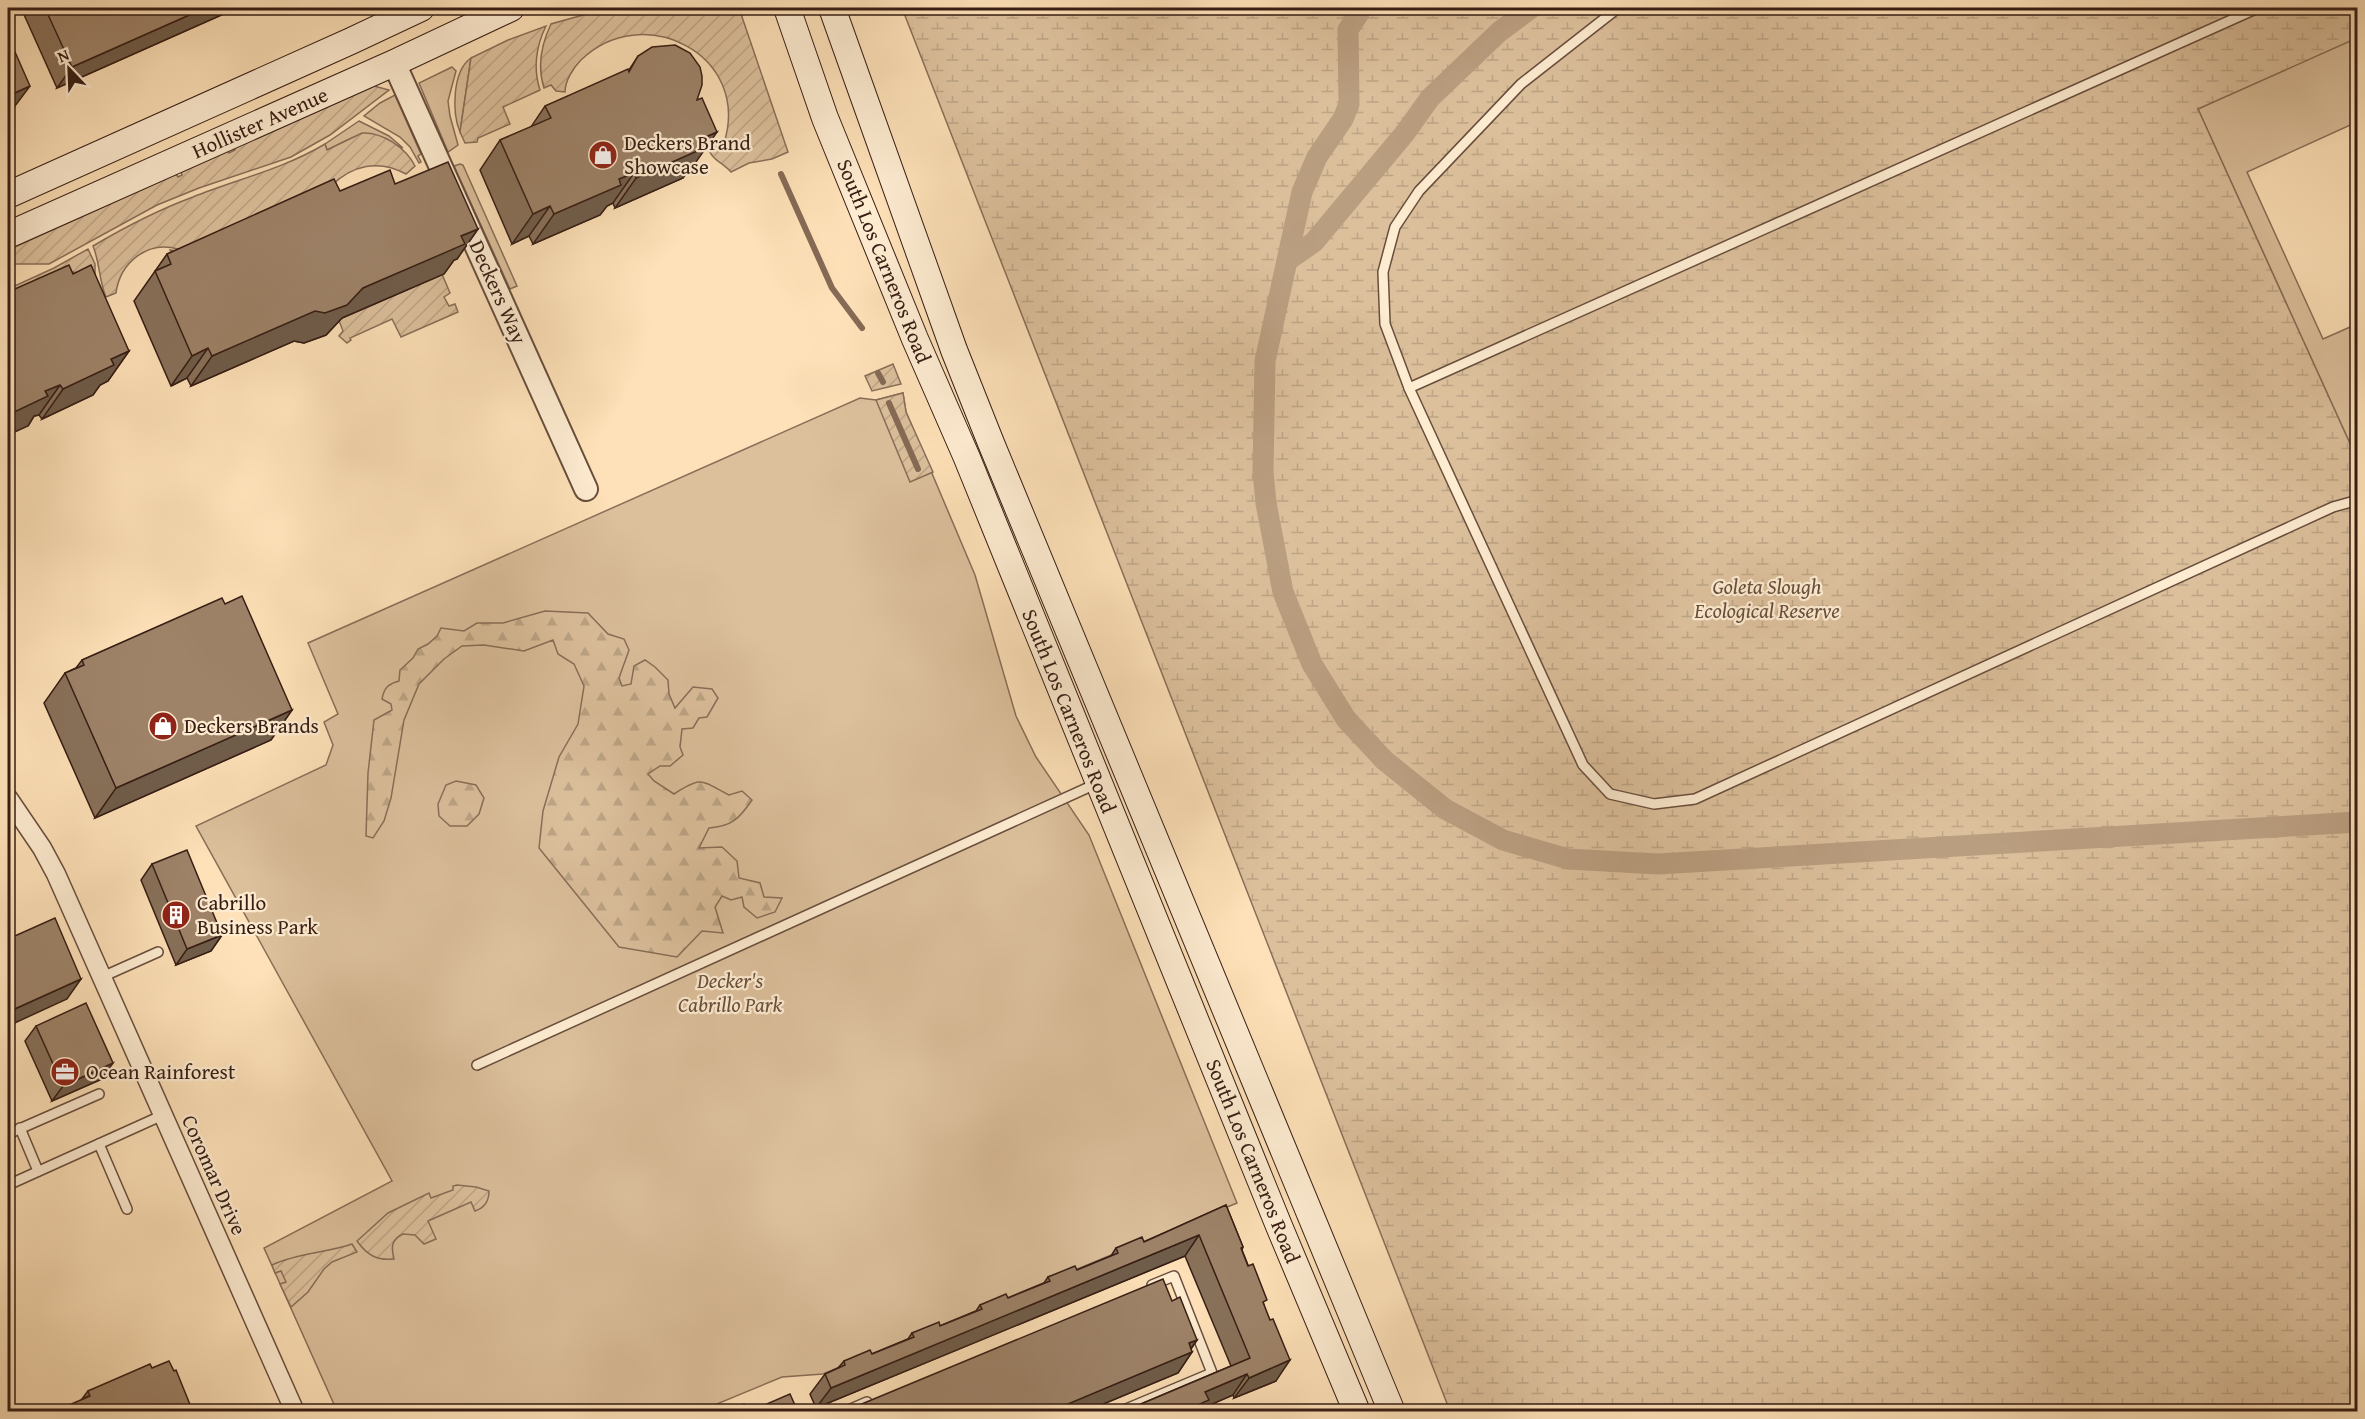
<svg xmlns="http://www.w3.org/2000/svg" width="2365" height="1419" viewBox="0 0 2365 1419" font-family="'Gentium Book Plus',serif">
  <defs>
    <pattern id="forest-firs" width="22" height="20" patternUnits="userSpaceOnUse" patternTransform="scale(1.5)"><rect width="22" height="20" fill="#dcc09c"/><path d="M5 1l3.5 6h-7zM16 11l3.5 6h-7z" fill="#bda586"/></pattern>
    <pattern id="wetland-marsh" width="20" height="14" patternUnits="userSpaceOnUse" patternTransform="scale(1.5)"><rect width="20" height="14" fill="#dcc09c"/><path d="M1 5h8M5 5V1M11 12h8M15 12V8" fill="none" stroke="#bda586"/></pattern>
    <pattern id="garden-furrows" width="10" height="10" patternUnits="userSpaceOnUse" patternTransform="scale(1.5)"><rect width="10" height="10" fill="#dcc09c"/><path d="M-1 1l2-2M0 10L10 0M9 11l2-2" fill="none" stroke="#bda586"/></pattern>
  </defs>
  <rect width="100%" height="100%" fill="#fee1b8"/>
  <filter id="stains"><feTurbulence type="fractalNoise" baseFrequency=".00333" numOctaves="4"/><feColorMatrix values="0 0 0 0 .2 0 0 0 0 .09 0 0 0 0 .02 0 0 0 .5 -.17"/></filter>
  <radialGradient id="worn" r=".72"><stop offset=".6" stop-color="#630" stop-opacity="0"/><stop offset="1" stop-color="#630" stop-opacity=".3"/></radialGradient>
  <g fill="#dcc09c" stroke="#896e58" stroke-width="1.5">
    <path d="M2357 33V122L2247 172 2323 339 2357 324V459L2198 109Z"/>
    <path d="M471 58 460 132C452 113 452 71 471 58Z"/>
    <path d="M452 67 456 71 448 101 450 116 458 145 448 152 419 83Z"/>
    <path d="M395 95 421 154 418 156 421 162 419 163 410 147 400 137 364 116 380 103Z"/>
    <path d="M359 121 389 136 403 148C363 129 366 131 327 150L325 144Z"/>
    <path d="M460 164 463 165 517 286 510 289 454 166Z"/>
    <path d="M903 393 906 412 975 575 1016 716 1036 757 1089 835 1237 1203 823 1374 782 1377 700 1411H337L264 1248 392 1181 196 826 326 765 333 745 324 722 338 714 308 643 860 398 876 400Z"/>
  </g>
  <g fill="url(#forest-firs)" stroke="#896e58" stroke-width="1.5">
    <path d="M545 611 588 613 608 634 624 639 629 650 619 678 622 686 631 684 634 666 645 660 655 667 668 680 669 694 675 708 693 687 712 689 718 698 707 717 699 718 693 728 682 729 680 747 683 755 670 766H660L648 774 654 781 674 794C702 776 700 780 729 795L742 791 752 800C739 819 732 826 709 828L699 848 722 847 737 861 739 878 760 883 764 897 782 898 775 912 757 918 744 907 742 897 731 900 722 896 715 907 723 933 702 931 677 957 619 947 539 848 543 811 559 757 578 724 584 686 574 664 558 654 553 640 524 651 484 645 462 646 444 659 419 684 404 720 391 798 384 821 373 838 366 836 368 773 374 720 392 710 391 704 382 699C384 688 388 684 399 681L400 670 413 658 418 649 428 644 437 636 441 628 464 631 477 623H503Z"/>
    <path d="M456 781 476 785 484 798 479 814 467 826H450L439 816 438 804 446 785Z"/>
  </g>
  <path fill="url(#wetland-marsh)" stroke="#896e58" stroke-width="1.5" d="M902 8H2357V38L2198 109 2357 459V1411H1450Z"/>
  <g fill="url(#garden-furrows)" stroke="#896e58" stroke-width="1.5">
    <path d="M608 8H739L788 152 772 159 749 163 731 172C722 162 710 159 707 145L709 139 724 143C752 54 642 0 581 60 573 68 565 81 565 92L556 91 551 85 544 88C537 66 541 45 551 24Z"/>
    <path d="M546 26C536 46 533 69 540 90L503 107 510 124 478 138 477 142 465 143 460 132 471 58 508 40Z"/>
    <path d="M374 86 389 90 330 135 291 157 199 188 157 205 49 264H8V250L176 174 178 177 182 175 181 172 228 151 229 153 235 150 234 148Z"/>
    <path d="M362 133C383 132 406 148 415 166L406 174C379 159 352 165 331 186L178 267 170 250 178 251V249C147 240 120 263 116 293L106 297C99 281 100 263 93 246 125 227 158 210 193 197 238 179 283 169 325 144L327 150Z"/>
    <path d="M88 249 95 264V283L84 274 67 271 8 300V289L54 268Z"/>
    <path d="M442 274 450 293 444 297 449 306 455 304 458 312 401 337 392 319 350 338 351 340 347 343 339 336 343 331 338 318Z"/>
    <path d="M893 364 901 384 872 391 865 376Z"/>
    <path d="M903 393 906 412 933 472 910 482 876 400Z"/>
    <path d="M457 1185 476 1187 489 1191C489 1201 484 1208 475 1211L471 1202 428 1221 436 1239 424 1244 415 1235 403 1234C391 1240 391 1247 394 1259 377 1261 367 1255 357 1241L388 1213 429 1193 431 1198 453 1190V1186Z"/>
    <path d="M352 1244 357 1252 332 1262 324 1269 308 1292 291 1307 280 1284 286 1282 281 1271 275 1273 272 1265C297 1253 326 1253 352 1244Z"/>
  </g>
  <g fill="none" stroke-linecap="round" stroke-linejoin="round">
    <g stroke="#856a55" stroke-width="6">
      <path d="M781 174 832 288 862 328"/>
      <path d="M878 373 883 382"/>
      <path d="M889 403 918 469"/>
    </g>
    <g stroke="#ba9e80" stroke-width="21">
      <path d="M1362 8 1348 30 1349 104 1343 119 1317 157 1302 192 1265 361 1263 472 1266 503 1283 592 1312 664 1346 719 1384 760 1445 809 1503 840 1568 859 1658 864 2358 822"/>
      <path d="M1287 261 1314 242 1405 133 1430 98 1499 32 1531 8"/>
    </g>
    <g stroke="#684e3d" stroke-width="12">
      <g id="service">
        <path d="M1618 8 1521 84 1419 191 1395 227 1383 272 1385 324 1409 388 1583 765 1610 794 1654 804 1695 799 2333 507 2358 500"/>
        <path d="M1409 388 2258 8"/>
        <path d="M102 977 158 952"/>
        <path d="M477 1065 1098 783"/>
        <path d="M20 1128 38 1171"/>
        <path d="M8 1134 99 1094"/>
        <path d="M99 1144 127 1209"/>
        <path d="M8 1185 163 1115"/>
        <path d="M844 1412 867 1402"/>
        <path d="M1119 1412 1212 1373 1174 1276 1152 1285"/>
      </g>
    </g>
    <g stroke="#684e3d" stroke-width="21">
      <path id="minor" d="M8 798 42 848 56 874 295 1412"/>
    </g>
    <g stroke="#684e3d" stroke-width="26">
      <path id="tertiary" d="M394 63 586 489"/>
    </g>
    <g stroke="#361d14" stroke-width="28">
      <g id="secondary">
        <path d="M787 8 825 118 915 339 967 458 1279 1226 1357 1412"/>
        <path d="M832 8 954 350 991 443 1392 1412"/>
        <path d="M8 195 351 41 421 8"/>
        <path d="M8 235 394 63 511 8"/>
      </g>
    </g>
    <use href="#service" stroke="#feecd1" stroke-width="9"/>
    <use href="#minor" stroke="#feecd1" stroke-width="18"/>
    <use href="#tertiary" stroke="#feecd1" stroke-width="22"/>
    <use href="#secondary" stroke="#feecd1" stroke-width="26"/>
  </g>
  <g fill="#88715a" stroke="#361d14" stroke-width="1.5">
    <path d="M21 8H237L57 88Z"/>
    <path d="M638 56 697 100 696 162 694 163 683 178 615 208 613 203 607 206 600 215 533 244 529 236 512 244 480 170 500 140 531 127 545 106 629 70Z"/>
    <path d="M395 184 478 229 457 259 454 260 444 274 342 318 326 335 304 343 294 341 191 386 187 378 171 386 134 301 167 254 340 191Z"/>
    <path d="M73 274 129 351 108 381 100 385 93 395 42 419 39 415 34 416 28 426Z"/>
    <path d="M225 604 292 710 271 740 95 818 44 703 65 673 76 668 82 660Z"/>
    <path d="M152 864 222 935 211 951 176 965 141 880Z"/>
    <path d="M36 1026 102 1079 52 1101 25 1041Z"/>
    <path d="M1226 1205 1243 1247 1242 1250 1264 1305 1276 1381 1234 1398 1233 1395 1205 1407 1201 1412H1122L1231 1366 1185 1256 816 1408 810 1394 825 1374 838 1368 844 1361 872 1354 908 1339 912 1333 940 1326 976 1311 980 1305 1008 1298 1044 1283 1048 1277 1077 1270 1111 1256 1116 1248 1144 1242Z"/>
    <path d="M1172 1301 1197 1340 1191 1349 1192 1352 1178 1373 1084 1412H853L857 1406Z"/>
    <path d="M152 1368 82 1399 88 1391Z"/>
  </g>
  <g fill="#6f5c4a" stroke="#361d14" stroke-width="1.5">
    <path d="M205 8H237L57 88 72 67Z"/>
    <path d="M30 86 15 106 8 110V96Z"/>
    <path d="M717 132 696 162 694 163 683 178 615 208 636 178 701 139Z"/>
    <path d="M634 173 613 203 607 206 600 215 533 244 554 214 619 179Z"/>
    <path d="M550 206 529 236 512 244 533 214Z"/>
    <path d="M478 229 457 259 454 260 444 274 342 318 326 335 304 343 294 341 191 386 212 356 363 288 461 236Z"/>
    <path d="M208 348 187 378 171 386 192 356Z"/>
    <path d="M129 351 108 381 100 385 93 395 42 419 63 389 111 359Z"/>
    <path d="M60 385 39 415 34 416 28 426 8 435V415L45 391Z"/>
    <path d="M292 710 271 740 95 818 116 788Z"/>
    <path d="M222 935 211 951 176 965 187 949Z"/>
    <path d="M81 979 67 999 8 1026V1012Z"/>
    <path d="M113 1063 102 1079 52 1101 63 1086Z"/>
    <path d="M1199 1235 1185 1256 816 1408 831 1388Z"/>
    <path d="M1197 1340 1187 1354 1192 1352 1178 1373 1084 1412H1049L1189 1343Z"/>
    <path d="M1290 1360 1276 1381 1234 1398 1249 1378Z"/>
    <path d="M1247 1374 1233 1395 1205 1407 1201 1412H1182L1205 1392Z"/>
  </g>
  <g fill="#9e8369" stroke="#361d14" stroke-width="1.5">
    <path d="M45 8H205L72 67Z"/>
    <path d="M8 36 30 86 8 96Z"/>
    <path d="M675 45 690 53 700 67 702 76V85L697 100 702 98 717 132 701 139 704 148 636 178 634 173 619 179 621 185 554 214 550 206 533 214 500 140 551 118 545 106 628 69 629 72 638 56 652 47Z"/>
    <path d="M448 162 478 229 461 236 465 244 363 288 347 305 325 313 315 311 212 356 208 348 192 356 155 271 171 264 167 254 334 179 340 191 390 170 395 184Z"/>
    <path d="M69 265 73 274 91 265 129 351 111 359 114 365 63 389 60 385 45 391 48 396 8 415V292Z"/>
    <path d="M242 596 292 710 116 788 65 673 84 665 82 660 222 598 225 604Z"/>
    <path d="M187 850 222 935 187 949 152 864Z"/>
    <path d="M55 918 81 979 8 1012V939Z"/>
    <path d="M86 1003 113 1063 63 1086 36 1026Z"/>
    <path d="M1226 1205 1243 1247 1241 1248 1248 1266 1253 1264 1267 1300 1263 1302 1270 1320 1273 1319 1290 1360 1249 1378 1247 1374 1205 1392 1209 1400 1182 1412H1175L1174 1410 1171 1412H1122L1250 1358 1199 1235 831 1388 825 1374 845 1365 844 1361 870 1350 872 1354 914 1337 912 1333 939 1322 940 1326 982 1309 980 1305 1006 1294 1008 1298 1050 1281 1048 1277 1075 1266 1077 1270 1118 1253 1116 1248 1142 1237 1144 1242Z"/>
    <path d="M1163 1279 1172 1301 1180 1297 1197 1340 1189 1343 1192 1352 1049 1412H860L857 1406Z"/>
    <path d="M169 1361 174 1371 176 1370 193 1412H53L90 1396 88 1391 150 1364 152 1368Z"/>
    <path d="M790 1394 798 1412H748Z"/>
    <path d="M744 1404 748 1412H726Z"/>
    <path d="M48 1407 50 1412H38Z"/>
  </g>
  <defs>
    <g id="shop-disc" transform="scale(1.5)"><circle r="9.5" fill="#8f2418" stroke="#feecd1"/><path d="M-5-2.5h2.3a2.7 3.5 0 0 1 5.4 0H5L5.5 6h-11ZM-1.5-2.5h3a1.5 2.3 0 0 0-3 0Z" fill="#fff"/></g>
    <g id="building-disc" transform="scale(1.5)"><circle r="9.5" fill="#8f2418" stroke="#feecd1"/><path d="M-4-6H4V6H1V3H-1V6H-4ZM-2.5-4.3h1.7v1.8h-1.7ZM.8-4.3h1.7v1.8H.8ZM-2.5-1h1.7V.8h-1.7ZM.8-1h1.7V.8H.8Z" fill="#fff"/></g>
    <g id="office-disc" transform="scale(1.5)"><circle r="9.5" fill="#8f2418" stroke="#feecd1"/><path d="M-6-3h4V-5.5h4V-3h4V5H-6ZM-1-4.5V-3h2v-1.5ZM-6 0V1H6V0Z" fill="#fff"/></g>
  </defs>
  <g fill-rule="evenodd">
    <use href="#shop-disc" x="603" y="155"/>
    <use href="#shop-disc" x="163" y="726"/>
    <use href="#building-disc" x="176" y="915"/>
    <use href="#office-disc" x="65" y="1072"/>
  </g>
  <g text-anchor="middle" stroke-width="4.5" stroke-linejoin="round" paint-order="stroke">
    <g font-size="21" fill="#361d14" stroke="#feecd1">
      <text transform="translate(260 123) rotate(-24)" y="7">Hollister Avenue</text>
      <text transform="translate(884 261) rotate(68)" y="7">South Los Carneros Road</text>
      <text transform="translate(498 292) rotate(66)" y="7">Deckers Way</text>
      <text transform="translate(1069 711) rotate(68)" y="7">South Los Carneros Road</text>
      <text transform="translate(1253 1161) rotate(68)" y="7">South Los Carneros Road</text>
      <text transform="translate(214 1175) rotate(66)" y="7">Coromar Drive</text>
    </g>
    <g font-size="21" fill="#361d14" stroke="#feecd1" text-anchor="start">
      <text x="624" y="150">Deckers Brand<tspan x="624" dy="24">Showcase</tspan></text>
      <text x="184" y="733">Deckers Brands</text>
      <text x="197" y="910">Cabrillo<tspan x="197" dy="24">Business Park</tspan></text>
      <text x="86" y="1079">Ocean Rainforest</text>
    </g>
    <g font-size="21" font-style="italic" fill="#684e3d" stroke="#feecd1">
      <text x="1767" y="594">Goleta Slough<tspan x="1767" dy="24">Ecological Reserve</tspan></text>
      <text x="730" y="988">Decker's<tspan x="730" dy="24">Cabrillo Park</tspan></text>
    </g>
  </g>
  <rect width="2365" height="1419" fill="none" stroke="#fee1b8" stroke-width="30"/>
  <rect x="9" y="9" width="2347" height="1401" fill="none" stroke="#361d14" stroke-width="3"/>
  <rect x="15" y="15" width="2335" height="1389" fill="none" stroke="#361d14" stroke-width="1.5"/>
  <g transform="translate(69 69) rotate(337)" stroke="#feecd1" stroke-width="4.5" paint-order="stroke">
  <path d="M0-4.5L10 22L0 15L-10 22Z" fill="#361d14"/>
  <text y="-9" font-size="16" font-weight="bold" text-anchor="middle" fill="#361d14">N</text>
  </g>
  <rect width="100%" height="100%" filter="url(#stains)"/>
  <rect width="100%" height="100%" fill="url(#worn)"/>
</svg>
